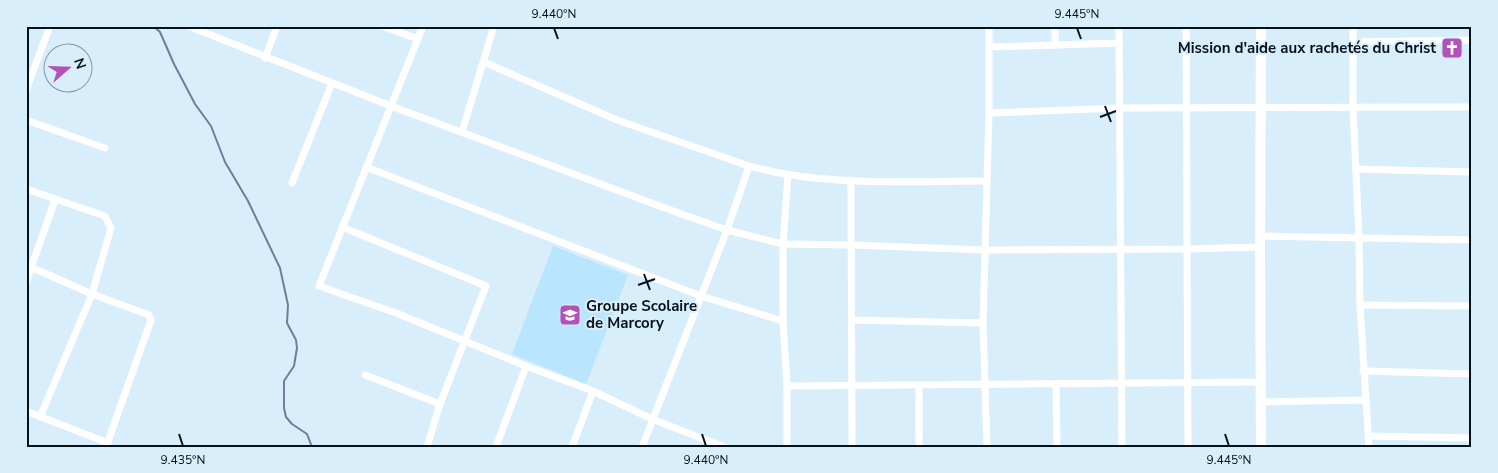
<svg xmlns="http://www.w3.org/2000/svg" width="1498" height="473" viewBox="0 0 1498 473" font-family="'Nunito Sans',sans-serif">
  <rect width="100%" height="100%" fill="#d9eefb"/>
  <path fill="#bae5fe" d="M553 246 628 275 586 384 512 354Z"/>
  <g fill="none" stroke-linecap="round" stroke-linejoin="round">
    <path stroke="#707d9c" stroke-width="2" d="M153 26 160 32 174 64 195 104 211 126 225 162 248 201 280 268 288 305 287 323 296 340 297 348 294 366 284 381V408L286 417 292 424 307 434 312 447"/>
    <g stroke="#fff" stroke-width="7">
      <path d="M188 26 391 106 673 211 727 230 783 244 853 245 985 250 1187 249 1260 247"/>
      <path d="M382 26 418 39"/>
      <path d="M423 26 319 286 396 313 526 366 593 391 652 419 724 447"/>
      <path d="M1055 26V45"/>
      <path d="M1119 26 1122 447"/>
      <path d="M1186 26 1188 447"/>
      <path d="M1353 26V107L1359 238 1360 305 1369 447"/>
      <path d="M1353 42 1472 40"/>
      <path d="M990 47 1119 43"/>
      <path d="M265 58 277 26"/>
      <path d="M484 62 617 120 749 166C825 187 908 181 986 181"/>
      <path d="M26 90 50 26"/>
      <path d="M989 113 1119 108 1472 107"/>
      <path d="M26 120 105 148"/>
      <path d="M462 132 494 26"/>
      <path d="M366 167 701 296 783 321"/>
      <path d="M1356 169 1472 172"/>
      <path d="M851 180 852 447"/>
      <path d="M292 183 332 83"/>
      <path d="M26 189 105 216 111 228 92 294 40 417"/>
      <path d="M342 227 486 286 440 404 427 447"/>
      <path d="M1260 236 1472 240"/>
      <path d="M26 265 92 294 149 315 151 320 106 447"/>
      <path d="M26 282 55 200"/>
      <path d="M1360 305 1472 306"/>
      <path d="M852 320 983 323"/>
      <path d="M1363 371 1472 374"/>
      <path d="M365 375 440 404"/>
      <path d="M1056 384 1057 447"/>
      <path d="M919 385V447"/>
      <path d="M787 386 1261 382"/>
      <path d="M1262 402 1365 400"/>
      <path d="M26 411 108 443"/>
      <path d="M1368 436 1472 438"/>
      <path d="M496 447 526 366"/>
      <path d="M572 447 593 391"/>
      <path d="M642 447 727 230 749 166"/>
      <path d="M787 447V386L783 321V244L788 175"/>
      <path d="M987 447 983 323 989 113V26"/>
    </g>
    <path stroke="#fff" stroke-width="10" d="M1261 26 1260 247 1261 447"/>
  </g>
  <path fill="none" stroke="#07131b" stroke-width="2" d="M554 28 558 39M1077 28 1081 39M1105 106 1111 122M1100 117 1116 111M644 274 650 290M638 285 655 279M179 434 183 446M702 434 706 446M1225 434 1229 446"/>
  <defs>
    <g id="church-square" transform="scale(1.125)"><rect x="-9" y="-9" width="18" height="18" rx="4" fill="#b251b9" stroke="#d9eefb"/><path d="M-1.2-6h2.4v3.5h3.3v2.4h-3.3V6h-2.4V-.1h-3.3v-2.4h3.3Z" fill="#fff"/></g>
    <g id="school-square" transform="scale(1.125)"><rect x="-9" y="-9" width="18" height="18" rx="4" fill="#b251b9" stroke="#d9eefb"/><path d="M0-5L7-2L0 1L-7-2ZM-4 1L0 2.5L4 1V4Q0 6-4 4Z" fill="#fff"/></g>
  </defs>
  <g fill-rule="evenodd">
    <use href="#church-square" x="1452" y="48"/>
    <use href="#school-square" x="570" y="315"/>
  </g>
  <g text-anchor="middle" stroke-width="4" stroke-linejoin="round" paint-order="stroke">
    <g font-size="15" font-weight="bold" fill="#07131b" stroke="#d9eefb" text-anchor="end">
      <text x="1436" y="53">Mission d'aide aux rachetés du Christ</text>
      <text x="586" y="311" text-anchor="start">Groupe Scolaire<tspan x="586" dy="17">de Marcory</tspan></text>
    </g>
  </g>
  <rect width="1498" height="473" fill="none" stroke="#d9eefb" stroke-width="55"/>
  <g transform="translate(68 68) rotate(70)"><circle r="24" fill="#d9eefb" stroke="#8596a1"/>
  <path d="M0-4L9 19L0 12L-9 19Z" fill="#b251b9"/>
  <text y="-8" font-size="14" font-weight="bold" text-anchor="middle" fill="#07131b">N</text>
  </g>
  <rect x="28" y="28" width="1442" height="418" fill="none" stroke="#07131b" stroke-width="2"/>
  <g font-size="12" text-anchor="middle" fill="#07131b">
    <text x="554" y="18">9.440°N</text>
    <text x="1077" y="18">9.445°N</text>
    <text x="183" y="464">9.435°N</text>
    <text x="706" y="464">9.440°N</text>
    <text x="1229" y="464">9.445°N</text>
  </g>
</svg>
